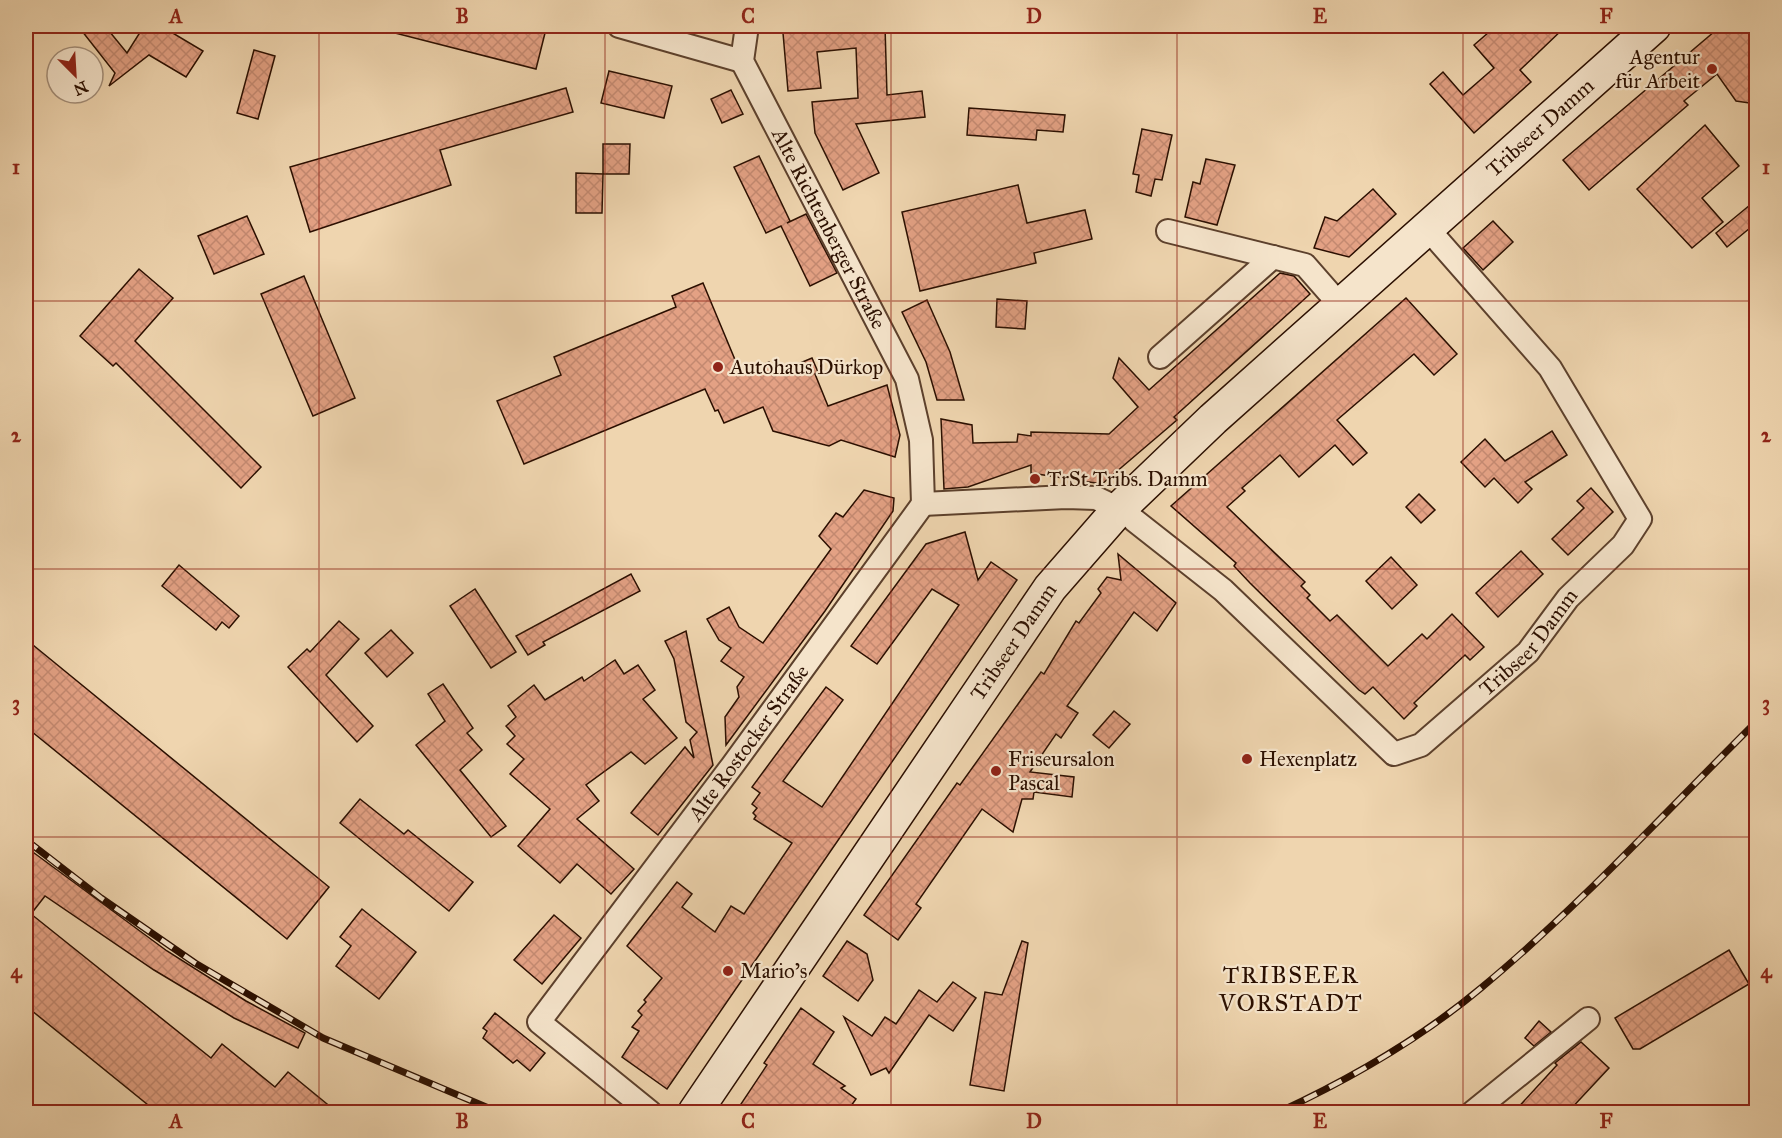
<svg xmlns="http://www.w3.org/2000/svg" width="1782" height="1138" viewBox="0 0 1782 1138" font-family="'IM FELL Great Primer',serif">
  <defs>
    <pattern id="building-cross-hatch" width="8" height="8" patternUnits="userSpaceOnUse" patternTransform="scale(1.5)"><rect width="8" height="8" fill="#e3a184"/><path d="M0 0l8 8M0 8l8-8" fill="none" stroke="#c38970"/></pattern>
  </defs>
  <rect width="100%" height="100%" fill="#efd5af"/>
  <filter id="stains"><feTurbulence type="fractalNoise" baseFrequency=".00333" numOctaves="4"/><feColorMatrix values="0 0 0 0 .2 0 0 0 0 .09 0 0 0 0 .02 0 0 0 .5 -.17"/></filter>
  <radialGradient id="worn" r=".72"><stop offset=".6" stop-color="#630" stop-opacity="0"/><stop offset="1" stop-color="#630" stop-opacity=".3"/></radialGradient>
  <g fill="url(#building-cross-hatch)" stroke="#2b0f00" stroke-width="1.5">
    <path d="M78 26H105L127 53 144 26H161L203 51 186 77 149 55 109 86 115 73Z"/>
    <path d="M388 26H515L545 33 536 69 387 31Z"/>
    <path d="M855 26H885L887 95 922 91 925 117 856 124 879 173 843 190 815 133 812 102 858 98 856 48 817 52 821 88 788 91 783 33Z"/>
    <path d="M1496 26H1566L1520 70 1531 82 1474 133 1430 84 1443 72 1463 95 1494 68 1474 45Z"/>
    <path d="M1721 26H1756V104L1736 101 1717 74 1684 101 1688 105 1589 190 1563 160Z"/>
    <path d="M254 50 275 56 258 119 237 113Z"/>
    <path d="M609 71 672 86 664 118 601 103Z"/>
    <path d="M566 88 573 112 440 150 451 185 310 232 290 167Z"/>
    <path d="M731 90 743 114 722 123 711 99Z"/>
    <path d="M969 108 1065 115 1063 132 1037 130 1036 140 967 135Z"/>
    <path d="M1705 125 1739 166 1702 198 1723 222 1692 248 1637 189Z"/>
    <path d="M1142 129 1172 135 1162 180 1155 179 1151 196 1136 192 1139 175 1133 174Z"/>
    <path d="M603 144H630L629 174H603Z"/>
    <path d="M759 156 790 221 787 223 806 214 837 273 810 286 781 226 766 233 734 167Z"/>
    <path d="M1206 159 1235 165 1217 225 1185 217 1193 182 1200 184Z"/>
    <path d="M576 173 603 174 602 213H576Z"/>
    <path d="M1018 185 1027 223 1085 210 1092 239 1034 253 1036 263 920 291 902 212Z"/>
    <path d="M1373 189 1396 214 1349 257 1314 248 1325 217 1337 221Z"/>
    <path d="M1756 200V223L1727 247 1716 233Z"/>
    <path d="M247 216 264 254 214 274 198 236Z"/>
    <path d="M1493 221 1513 242 1483 270 1463 248Z"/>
    <path d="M139 269 173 298 135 341 261 467 241 488 116 363 113 366 80 336Z"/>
    <path d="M1280 273 1294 276 1310 294 1174 417 1177 420 1102 484 1031 473V465L968 487 944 489 941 419 972 425 973 443 1017 442 1018 434 1031 436V432L1109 434 1138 407 1113 378 1119 358 1149 390Z"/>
    <path d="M304 276 355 398 313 416 261 294Z"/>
    <path d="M703 283 741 374 769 362 774 374 812 358 818 372 815 374 828 406 887 385 900 435 895 457 841 440 829 446 773 431 763 407 724 423 718 410 715 411 705 389 524 464 497 401 561 375 554 357 676 307 672 296Z"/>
    <path d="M1406 298 1457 354 1434 375 1414 354 1337 420 1367 453 1353 465 1335 445 1299 477 1280 455 1242 488 1245 491 1227 507 1305 582 1301 586 1310 595 1307 598 1330 621 1337 615 1388 666 1422 634 1427 639 1452 614 1484 647 1470 660 1465 655 1414 703 1417 706 1404 719 1373 687 1365 694 1359 690 1250 583 1234 566 1236 563 1171 506Z"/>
    <path d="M997 299 1027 301 1025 329 996 327Z"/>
    <path d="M927 300 950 352 964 400H937L926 362 902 312Z"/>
    <path d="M1552 431 1567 455 1525 482 1532 489 1518 503 1494 478 1485 487 1461 462 1485 439 1505 461Z"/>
    <path d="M1591 488 1613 512 1568 555 1552 539 1584 508 1577 501Z"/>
    <path d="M864 490 894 498 893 511 825 611 726 745 725 717 739 697 737 687 744 677 721 661 731 648 719 640 707 619 729 607 739 627 763 643 831 549 819 536 836 513 843 517Z"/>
    <path d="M1419 494 1435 510 1421 523 1406 507Z"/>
    <path d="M965 532 978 580 991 562 1017 580 667 1089 622 1057 639 1031 632 1027 642 1015 638 1011 646 1002 644 1000 662 978 627 946 677 882 692 894 682 907 715 932 731 906 744 914 792 843 754 819 756 816 753 813 757 808 752 804 760 793 752 787 826 687 843 700 783 781 822 807 959 605 932 589 877 664 851 646 926 544Z"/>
    <path d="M1521 551 1543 574 1498 617 1476 593Z"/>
    <path d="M1118 554 1176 603 1157 631 1134 612 1067 706 1078 713 1061 738 1056 734 1030 772 1074 777 1072 797 1034 792 1033 799H1022L1013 832 982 809 916 904 921 908 898 940 864 915 957 783 960 785 1041 672 1044 674 1076 621 1079 623 1101 593 1098 589 1107 577 1121 580Z"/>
    <path d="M1391 557 1417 585 1392 609 1366 581Z"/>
    <path d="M179 565 239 616 229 628 222 622 216 630 162 586Z"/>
    <path d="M631 574 640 591 543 642 545 645 528 655 516 636Z"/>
    <path d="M475 589 516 652 491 668 450 606Z"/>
    <path d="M339 621 359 639 326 675 373 726 357 742 288 667 307 649 310 652Z"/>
    <path d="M391 630 413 653 387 677 365 653Z"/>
    <path d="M686 631 713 765 658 835 631 813 685 747 694 758 690 740 697 732 686 722 674 659 665 641Z"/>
    <path d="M33 645 329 887 287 939 26 727V655Z"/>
    <path d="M615 660 624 674 638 665 655 690 643 699 677 738 645 764 631 752 586 785 599 801 577 819 634 869 611 894 577 864 560 883 518 846 550 809 510 774 524 759 507 744 515 736 506 726 516 717 508 706 534 685 545 700 582 677 584 681Z"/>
    <path d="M443 684 473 728 467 733 482 750 460 770 506 826 491 837 416 745 445 721 428 694Z"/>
    <path d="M1114 711 1130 724 1109 748 1093 735Z"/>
    <path d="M360 799 404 834 408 830 473 882 449 911 340 823Z"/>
    <path d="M26 847 167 951 246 1001 305 1033 298 1048 234 1018 154 970 45 896 31 914 211 1058 222 1044 275 1087 288 1072 338 1113H158L26 1006Z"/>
    <path d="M362 909 416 952 379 999 336 966 351 946 340 937Z"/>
    <path d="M554 915 581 938 542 984 514 960Z"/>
    <path d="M847 941 867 954 873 980 858 1001 823 976Z"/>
    <path d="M1022 941 1028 943 1004 1091 970 1085 985 992 1002 995Z"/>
    <path d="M1729 950 1749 984 1640 1049H1633L1615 1018Z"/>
    <path d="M953 982 976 998 953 1031 929 1015 889 1073 886 1068 871 1075 844 1017 872 1036 885 1017 896 1024 919 990 937 1002Z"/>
    <path d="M801 1008 834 1032 813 1064 845 1086 841 1088 856 1099 846 1113H735L767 1065 764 1063Z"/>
    <path d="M495 1013 545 1053 530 1071 517 1060 513 1063 483 1038 487 1031 483 1028Z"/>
    <path d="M1539 1021 1551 1032 1534 1046 1525 1038Z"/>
    <path d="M1581 1042 1609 1068 1567 1113H1513L1557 1065 1555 1063Z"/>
  </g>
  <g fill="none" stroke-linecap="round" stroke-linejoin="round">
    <g stroke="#5c402c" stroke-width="26">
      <g id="minor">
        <path d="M619 26 742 61"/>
        <path id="s1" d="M747 26 742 61 907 379 921 440 923 504"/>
        <path d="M1168 231 1305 265 1340 305"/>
        <path d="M1160 357 1273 257"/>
        <path d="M923 504 1066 497 1096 498 1119 509"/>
        <path id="s2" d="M1134 520 1223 590 1394 754 1421 745 1528 652 1568 598 1623 545 1640 519 1550 368 1428 229"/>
        <path id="s3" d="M650 1112 539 1022 732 766 923 504"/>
        <path d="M1473 1112 1588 1019"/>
      </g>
    </g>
    <g stroke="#2b0f00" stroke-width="36">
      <g id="secondary">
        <path id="s4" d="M695 1112 1050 588 1119 509 1213 419 1654 26"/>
      </g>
    </g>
    <use href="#minor" stroke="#f5e4cb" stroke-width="22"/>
    <use href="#secondary" stroke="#f5e4cb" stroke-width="33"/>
    <g stroke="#2b0f00" stroke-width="7">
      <g id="rail">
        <path d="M26 840 101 898 195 963 323 1038 498 1112"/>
        <path d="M1279 1112C1350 1079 1420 1039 1481 988 1579 907 1666 811 1756 722"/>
      </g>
    </g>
    <use href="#rail" stroke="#f5e4cb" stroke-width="4.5" stroke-dasharray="14" stroke-linecap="butt"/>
  </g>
  <path fill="none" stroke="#8f2418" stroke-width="1.5" stroke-opacity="0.55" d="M319 26V1112M605 26V1112M891 26V1112M1177 26V1112M1463 26V1112M26 301H1756M26 569H1756M26 837H1756"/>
  <g fill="#8f2418" stroke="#f5e4cb" stroke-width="2">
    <circle cx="1712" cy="69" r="6"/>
    <circle cx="718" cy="367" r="6"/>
    <circle cx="1035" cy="479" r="6"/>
    <circle cx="1247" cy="759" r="6"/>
    <circle cx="996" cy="771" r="6"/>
    <circle cx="728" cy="971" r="6"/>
  </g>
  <g text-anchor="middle" stroke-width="4.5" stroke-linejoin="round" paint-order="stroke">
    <g font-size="21" fill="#2b0f00" stroke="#f5e4cb" text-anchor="start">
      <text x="1700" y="64" text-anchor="end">Agentur<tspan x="1700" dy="24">für Arbeit</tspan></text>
      <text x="730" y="374">Autohaus Dürkop</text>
      <text x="1047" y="486">TrSt Tribs. Damm</text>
      <text x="1008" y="766">Friseursalon<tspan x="1008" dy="24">Pascal</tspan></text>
      <text x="1259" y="766">Hexenplatz</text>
      <text x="740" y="978">Mario's</text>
    </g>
    <g font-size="21" fill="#2b0f00" stroke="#f5e4cb">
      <text dy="7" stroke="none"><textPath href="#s4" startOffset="1306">Tribseer Damm</textPath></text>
      <text dy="7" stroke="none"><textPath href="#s1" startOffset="224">Alte Richtenberger Straße</textPath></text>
      <text dy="7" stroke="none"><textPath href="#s4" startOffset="568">Tribseer Damm</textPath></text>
      <text dy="7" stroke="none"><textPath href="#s2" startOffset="528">Tribseer Damm</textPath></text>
      <text dy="7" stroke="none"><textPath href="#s3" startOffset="492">Alte Rostocker Straße</textPath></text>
    </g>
    <g font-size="24" letter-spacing="1.5" fill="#2b0f00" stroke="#f5e4cb">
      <text x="1291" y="983">TRIBSEER<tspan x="1291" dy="28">VORSTADT</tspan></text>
    </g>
  </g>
  <rect width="1782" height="1138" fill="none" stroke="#efd5af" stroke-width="66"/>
  <g transform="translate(75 75) rotate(156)"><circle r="28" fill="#f5e4cb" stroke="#a48f7a" stroke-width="1.5"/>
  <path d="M0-4.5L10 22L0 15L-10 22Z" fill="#8f2418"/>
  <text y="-9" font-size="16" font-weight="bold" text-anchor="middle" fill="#2b0f00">N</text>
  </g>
  <rect x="33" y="33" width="1716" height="1072" fill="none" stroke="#8f2418" stroke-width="2"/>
  <g font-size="20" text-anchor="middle" font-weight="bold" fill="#8f2418">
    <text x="176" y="23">A</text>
    <text x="462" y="23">B</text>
    <text x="748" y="23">C</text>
    <text x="1034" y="23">D</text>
    <text x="1320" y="23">E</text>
    <text x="1606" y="23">F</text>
    <text x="16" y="174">1</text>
    <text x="1766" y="174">1</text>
    <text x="16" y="442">2</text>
    <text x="1766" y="442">2</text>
    <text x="16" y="710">3</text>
    <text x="1766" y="710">3</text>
    <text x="16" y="978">4</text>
    <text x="1766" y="978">4</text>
    <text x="176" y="1128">A</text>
    <text x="462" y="1128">B</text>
    <text x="748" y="1128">C</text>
    <text x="1034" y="1128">D</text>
    <text x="1320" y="1128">E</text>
    <text x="1606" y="1128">F</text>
  </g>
  <rect width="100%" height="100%" filter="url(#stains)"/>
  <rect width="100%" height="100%" fill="url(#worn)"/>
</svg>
